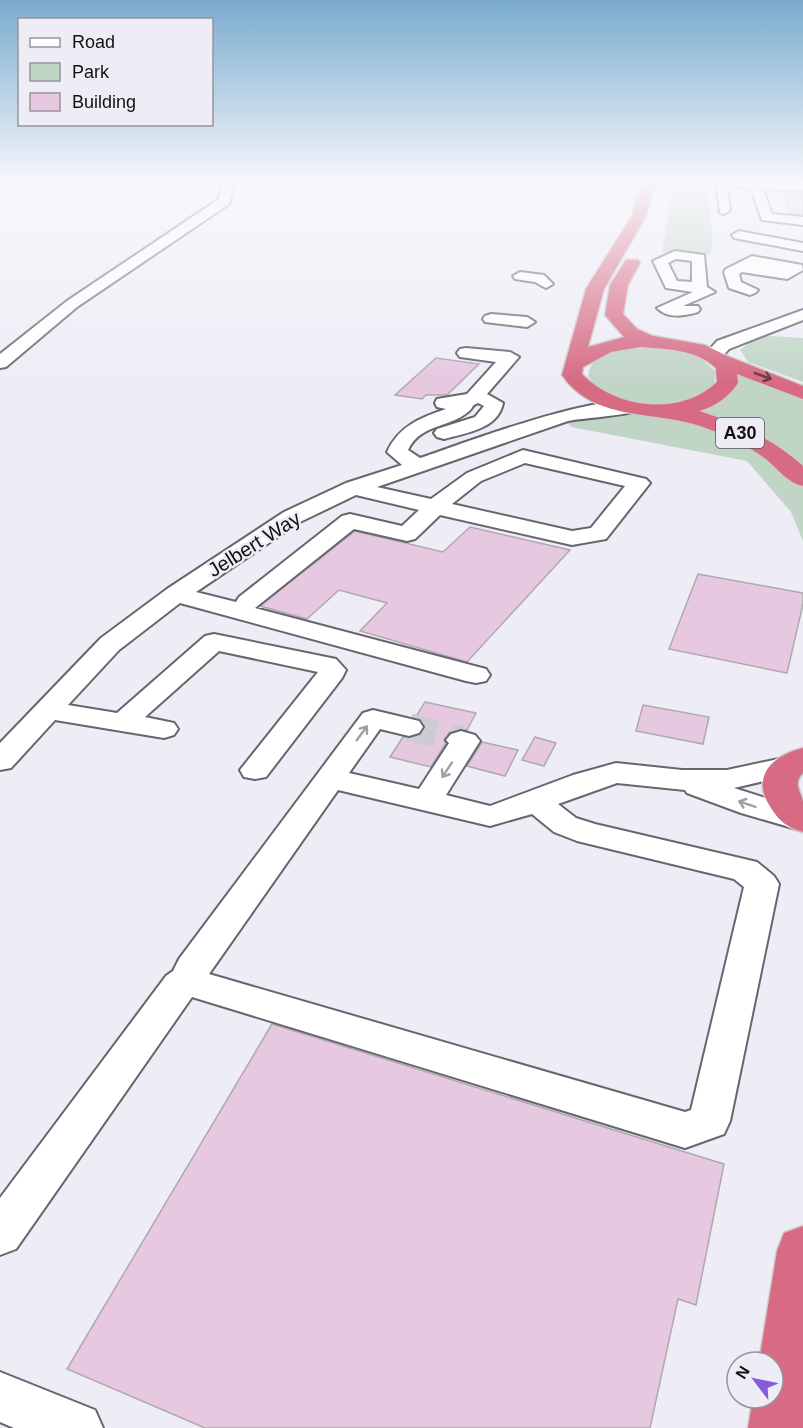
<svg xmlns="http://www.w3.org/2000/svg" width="803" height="1428" viewBox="0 0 803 1428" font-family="Arial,sans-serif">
  <rect width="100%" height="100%" fill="#eeedf6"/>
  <g fill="#c1d5c7">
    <path d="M674 181H706L713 241 710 255 662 252Z"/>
    <path d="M768 336 803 338V382L748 362 740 350 749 343Z"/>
    <path d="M656 346C679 350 698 353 715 371L714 385C680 411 615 413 588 376 592 345 631 347 656 346Z"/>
    <path d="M726 367 803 393V541L791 512 747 461 571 427 563 416 649 410 717 394Z"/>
  </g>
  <g fill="#e6c8e0" stroke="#b0a8ae" stroke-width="1.5">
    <path d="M784 192 803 193V215L790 213Z"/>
    <path d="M436 358 479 364 447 395H426L422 399 395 395Z"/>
    <path d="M470 527 570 550 467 662 360 631 387 603 339 590 307 619 260 606 355 531 443 552Z"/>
    <path d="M698 574 803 593V604L787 673 669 649Z"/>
    <path d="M425 702 476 713 467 730 460 729 449 733 444 740 446 743 431 767 390 757 403 737 420 735 425 728 421 720 415 718Z"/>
    <path d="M643 705 709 717 703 744 636 731Z"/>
    <path d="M535 737 556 743 544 766 522 760Z"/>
    <path d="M482 742 518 750 505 776 467 766Z"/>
    <path d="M272 1024 724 1164 696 1305 678 1299 650 1428H205L67 1369Z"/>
  </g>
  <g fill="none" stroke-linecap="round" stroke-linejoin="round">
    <path stroke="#cdccd4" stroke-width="28" stroke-dasharray="28 14" stroke-linecap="butt" d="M409 727 461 740"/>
    <g stroke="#67666e" stroke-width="4">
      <g id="minor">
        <path d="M223 181H235L229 204 77 307 6 367 0 368V354L67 301 219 199Z"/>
        <path d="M716 181 803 183V191L763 189 772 214 803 217V225L762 220 751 188 727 187 730 210 724 214 720 213Z"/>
        <path d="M739 231 803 243V251L734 238 732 235Z"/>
        <path d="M675 251 704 255 707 287 715 292 683 306H698L700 309 698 312C684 316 668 319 657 308L693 292 666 288 653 261ZM676 259 692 261V282L677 281 668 263Z"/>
        <path d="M752 256 802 265 803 270 787 279 742 272 739 274 741 282 758 290 755 293 750 295 729 288 724 272 726 269Z"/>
        <path d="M520 272 544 275 553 284 546 288 535 282 515 279 513 276Z"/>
        <path d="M803 310V320L729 349 719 360 713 361 704 356 717 341Z"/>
        <path d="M491 314 527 317 535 322 527 327 485 322 483 319 485 316Z"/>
        <path d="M466 348 510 352 519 357 487 394 503 403C498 429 466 433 444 439L437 437 434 433 437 429 475 417 484 406 478 403C470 406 474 408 468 412 449 428 420 424 408 450L420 458C451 448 624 381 642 408 638 415 581 418 568 421L377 487 431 499 467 473 523 450 646 479 650 483 606 539 572 545 440 515 415 539 407 541 354 529 255 608 486 669 490 675 486 681 476 683 466 681 180 603 119 650 68 705 117 713 205 636 214 634 336 659 346 670 342 678 266 777 255 779 244 777 240 770 318 672 219 651 145 717 174 723 178 729 174 735 164 738 55 720 11 768 0 770V743L101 638 167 589 284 512 346 483 402 465 387 452C399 426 420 418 446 409L437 407 435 403 437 399 467 394 496 362 460 357 457 353 460 349ZM525 463 625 486 591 528 572 531 452 504 481 481ZM356 495 419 510 402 526 350 514 342 516 239 597 236 602 196 592 300 522Z"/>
        <path d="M373 710 419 721 423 727 419 733 409 736 380 729 349 773 419 789 449 743 446 740 451 734 461 731 475 735 480 741 446 795 490 806 573 775 616 763 682 770H727L788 757 799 759 803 766 799 773 734 788 803 810V831L741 813 687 793 685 790 617 783 558 804 576 818 595 824 757 862 774 876 779 884 730 1121 724 1134 685 1148 192 997 16 1249 0 1255V1198L166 976 173 971 179 959 363 713ZM338 790 490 826 532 814 554 832 577 841 734 879 744 887 691 1110 685 1112 209 974Z"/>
        <path d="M0 1372 95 1410 103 1428H14L0 1422Z"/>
      </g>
    </g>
    <g stroke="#cbcbcb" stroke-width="3">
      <g id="highway">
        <path d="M642 181H656L646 216 604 289 588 347 624 337 605 315 610 285 626 260H638L640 263 628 285 623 314 637 329 653 336 705 345 727 356 803 386V399L737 374 738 383C728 398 715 406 699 411 737 423 773 439 803 466V486C788 483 778 469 766 459 747 445 724 434 700 426 653 410 594 422 562 375L586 289 632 216ZM640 347C666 349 696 349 716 368L717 382C681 417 616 409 582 374L583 367 611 352Z"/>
        <path d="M803 748V773C793 783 800 790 803 801 803 809 803 823 803 832 788 828 779 821 771 808 750 776 772 756 803 748Z"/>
        <path d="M803 1226V1428H748L753 1398H773V1362H759L777 1251 784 1233Z"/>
      </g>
    </g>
    <path stroke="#7f7e84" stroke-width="1.5" stroke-dasharray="1 2" stroke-linecap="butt" d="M0 193 64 183 101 181"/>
    <use href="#minor" fill="#fff" fill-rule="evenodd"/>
    <use href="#highway" fill="#d76b84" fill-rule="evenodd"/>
  </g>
  <defs><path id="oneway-shaft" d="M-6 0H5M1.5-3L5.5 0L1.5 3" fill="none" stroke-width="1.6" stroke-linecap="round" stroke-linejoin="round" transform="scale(1.5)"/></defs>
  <use stroke="#6a3946" href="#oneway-shaft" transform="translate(763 376) rotate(20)"/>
  <g stroke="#a0a0a1">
    <use href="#oneway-shaft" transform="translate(362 733) rotate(-54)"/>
    <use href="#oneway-shaft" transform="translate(447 770) rotate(123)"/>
    <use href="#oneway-shaft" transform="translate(747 804) rotate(-161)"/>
  </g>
  <linearGradient id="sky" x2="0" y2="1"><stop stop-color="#7aabce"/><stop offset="0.48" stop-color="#f7f7fb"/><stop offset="1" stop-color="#f7f7fb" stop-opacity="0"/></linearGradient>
  <rect width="803" height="381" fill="url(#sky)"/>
  <g text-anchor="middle" stroke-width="5" stroke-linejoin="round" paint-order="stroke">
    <rect fill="#eeedf6" stroke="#535358" stroke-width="1.5" x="716" y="418" width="48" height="30" rx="4.5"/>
    <g font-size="18" font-weight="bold" fill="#111114">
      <text x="740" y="439">A30</text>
    </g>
    <g font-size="20" fill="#111114" stroke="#eeedf6">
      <text transform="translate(254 544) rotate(-32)" y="7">Jelbert Way</text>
    </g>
  </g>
  <rect x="18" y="18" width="195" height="108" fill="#eeedf6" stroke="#96959c" stroke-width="1.5"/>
  <rect x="30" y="38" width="30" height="9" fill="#ffffff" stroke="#96959c" stroke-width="1.5"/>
  <text x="72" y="48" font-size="18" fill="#111114">Road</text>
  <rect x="30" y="63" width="30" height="18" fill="#c1d5c7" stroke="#96959c" stroke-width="1.5"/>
  <text x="72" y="78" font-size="18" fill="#111114">Park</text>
  <rect x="30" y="93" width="30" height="18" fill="#e6c8e0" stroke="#96959c" stroke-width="1.5"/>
  <text x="72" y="108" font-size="18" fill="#111114">Building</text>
  <g transform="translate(755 1380) rotate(302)"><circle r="28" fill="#eeedf6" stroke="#96959c" stroke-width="1.5"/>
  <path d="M0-4.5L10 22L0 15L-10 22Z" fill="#855dd7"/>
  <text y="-9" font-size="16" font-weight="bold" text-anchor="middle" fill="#111114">N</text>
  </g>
</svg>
